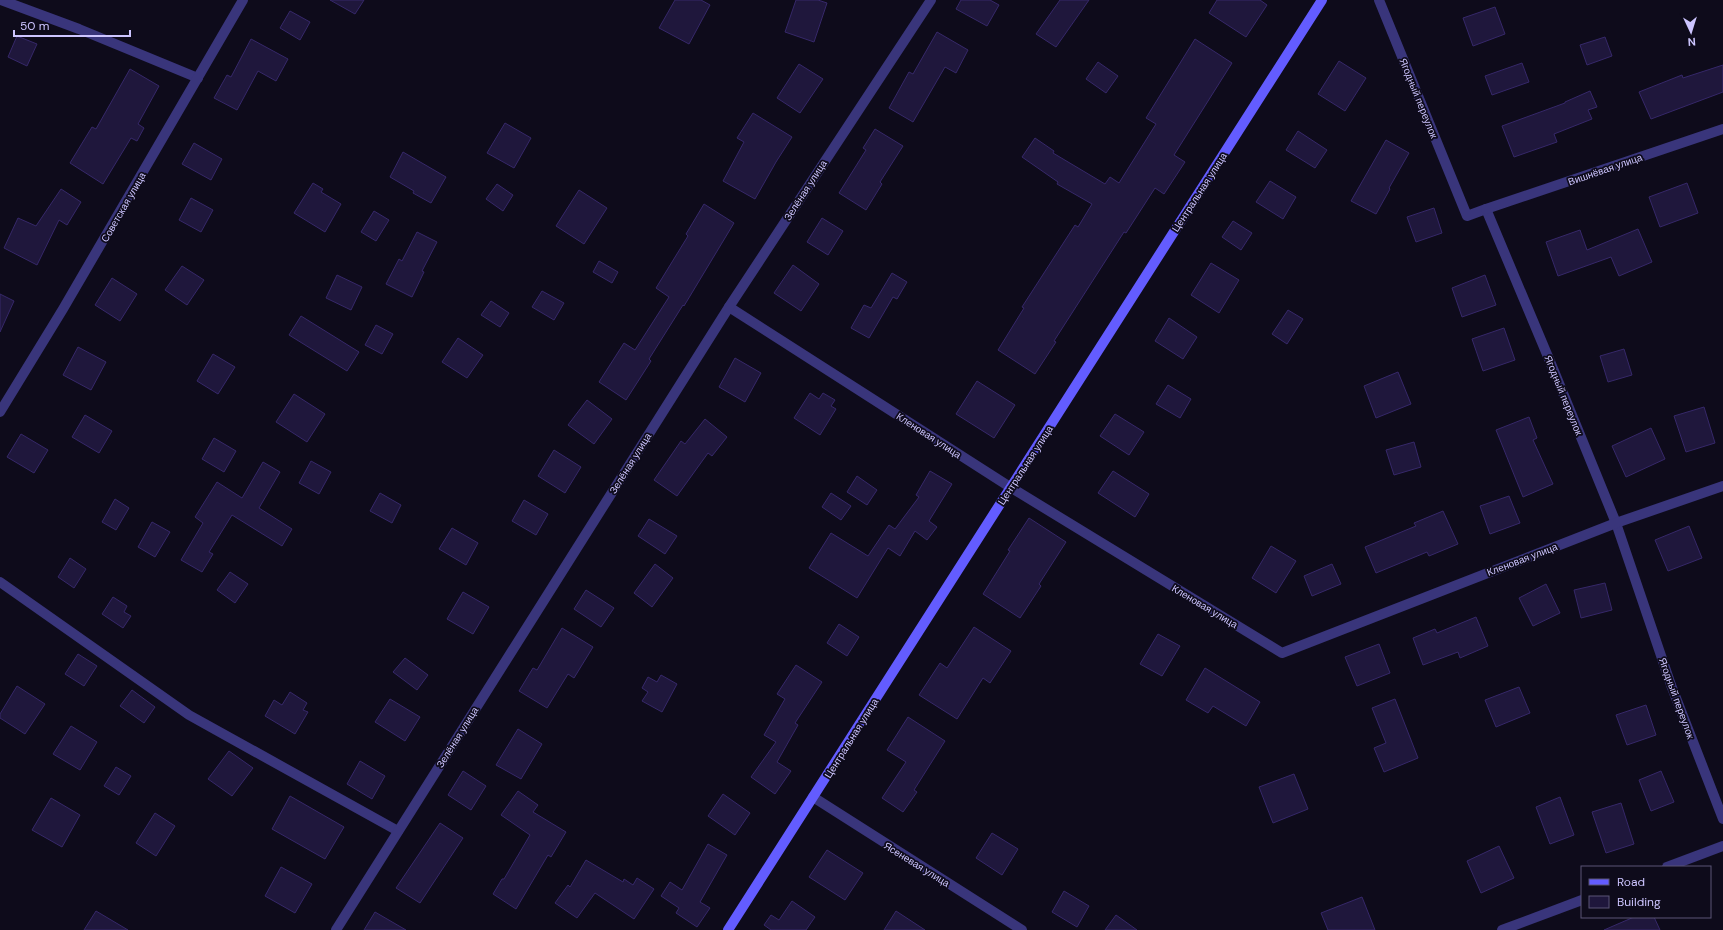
<svg xmlns="http://www.w3.org/2000/svg" width="1723" height="930" viewBox="0 0 1723 930" font-family="'DM Sans',sans-serif">
  <rect width="100%" height="100%" fill="#0e0b1b"/>
  <g fill="#1f173c" stroke="#362869">
    <path d="M330 0H364L355 14Z"/>
    <path d="M675 0H701L710 5 689 44 659 28Z"/>
    <path d="M796 0H818L827 3 814 42 785 32Z"/>
    <path d="M961 0H990L999 5 987 26 956 9Z"/>
    <path d="M1060 0H1089L1056 47 1036 34Z"/>
    <path d="M1217 0H1260L1267 5 1246 37 1209 13Z"/>
    <path d="M1495 7 1505 34 1473 46 1463 18Z"/>
    <path d="M290 11 310 22 300 40 280 28Z"/>
    <path d="M937 32 968 50 956 73 945 67 913 122 889 108 909 72 913 74Z"/>
    <path d="M17 36 37 44 27 66 8 57Z"/>
    <path d="M1605 37 1612 56 1587 65 1580 45Z"/>
    <path d="M251 39 288 59 276 81 258 71 237 110 214 98 227 75 231 77Z"/>
    <path d="M1195 39 1232 63 1174 155 1185 162 1164 194 1155 188 1126 233 1124 232 1054 341 1056 342 1035 374 998 350 1024 308 1022 307 1075 225 1078 227 1092 204 1057 184 1058 182 1022 157 1035 138 1054 151 1053 153 1105 184 1110 177 1119 183 1156 124 1146 118Z"/>
    <path d="M1339 61 1366 78 1345 111 1318 94Z"/>
    <path d="M1098 62 1118 76 1106 93 1086 79Z"/>
    <path d="M1522 63 1529 82 1492 95 1485 76Z"/>
    <path d="M799 64 823 79 800 113 777 98Z"/>
    <path d="M1723 65V92L1651 119 1639 92 1682 75 1683 78Z"/>
    <path d="M130 69 159 86 138 124 144 128 137 141 131 138 103 184 70 163 92 127 96 129Z"/>
    <path d="M1590 91 1597 107 1588 110 1592 119 1554 134 1557 142 1514 157 1502 126 1565 103V102Z"/>
    <path d="M753 113 792 137 776 162 755 199 723 181 744 142 737 138Z"/>
    <path d="M505 123 531 138 514 168 487 153Z"/>
    <path d="M875 129 903 146 880 182 882 184 866 210 839 193 866 150 863 148Z"/>
    <path d="M1298 131 1327 150 1315 168 1286 150Z"/>
    <path d="M1386 140 1409 153 1389 188 1390 189 1376 214 1351 201Z"/>
    <path d="M194 143 222 159 211 180 182 164Z"/>
    <path d="M403 152 446 177 431 203 413 193 414 191 390 177Z"/>
    <path d="M1270 181 1296 197 1283 219 1256 202Z"/>
    <path d="M313 183 323 189 321 192 341 204 325 232 294 213Z"/>
    <path d="M1687 183 1698 213 1660 227 1649 197Z"/>
    <path d="M497 184 513 195 503 211 486 199Z"/>
    <path d="M61 189 81 202 67 225 59 220 37 265 4 248 18 218 36 226Z"/>
    <path d="M579 190 607 208 584 244 556 226Z"/>
    <path d="M191 198 213 210 201 232 179 220Z"/>
    <path d="M704 204 734 223 684 306 683 305 649 359 651 361 626 400 599 382 624 343 635 350 669 297 656 288 688 236 686 234Z"/>
    <path d="M1434 208 1442 233 1416 242 1407 217Z"/>
    <path d="M374 211 389 220 376 241 361 232Z"/>
    <path d="M822 218 843 231 828 255 807 242Z"/>
    <path d="M1233 221 1252 233 1241 250 1222 237Z"/>
    <path d="M1638 229 1652 262 1619 276 1611 257 1558 276 1546 242 1580 230 1587 250Z"/>
    <path d="M417 232 437 242 422 271 424 272 412 297 386 284 399 259 402 261Z"/>
    <path d="M599 261 618 272 612 283 593 272Z"/>
    <path d="M1211 263 1239 280 1219 313 1191 295Z"/>
    <path d="M793 265 819 284 801 311 774 293Z"/>
    <path d="M182 266 204 280 187 305 165 290Z"/>
    <path d="M892 273 907 282 897 299 893 297 869 338 851 328 864 305 871 308Z"/>
    <path d="M337 275 362 287 351 310 326 298Z"/>
    <path d="M1485 275 1496 305 1462 317 1452 288Z"/>
    <path d="M112 278 137 294 120 321 95 305Z"/>
    <path d="M542 291 564 303 554 320 532 307Z"/>
    <path d="M0 294 14 301 0 332Z"/>
    <path d="M491 301 509 313 500 327 481 315Z"/>
    <path d="M1288 310 1303 319 1287 344 1272 334Z"/>
    <path d="M301 316 359 352 347 371 289 335Z"/>
    <path d="M1169 318 1197 337 1183 359 1155 341Z"/>
    <path d="M376 325 393 334 382 354 365 345Z"/>
    <path d="M1504 328 1515 360 1483 371 1472 339Z"/>
    <path d="M458 338 483 355 467 378 442 362Z"/>
    <path d="M78 347 106 362 91 390 63 375Z"/>
    <path d="M1624 349 1632 375 1608 382 1600 356Z"/>
    <path d="M213 354 235 367 218 394 197 381Z"/>
    <path d="M735 358 761 373 745 402 719 387Z"/>
    <path d="M1398 372 1411 404 1376 418 1364 386Z"/>
    <path d="M977 381 1015 405 994 438 956 414Z"/>
    <path d="M1168 385 1191 399 1180 418 1156 404Z"/>
    <path d="M810 393 819 399 823 393 835 400 831 406 836 409 820 435 794 418Z"/>
    <path d="M294 394 325 414 307 442 276 422Z"/>
    <path d="M587 400 612 419 594 444 568 425Z"/>
    <path d="M1704 407 1715 443 1686 452 1674 416Z"/>
    <path d="M1115 414 1144 432 1129 455 1100 436Z"/>
    <path d="M85 415 112 431 99 453 72 437Z"/>
    <path d="M1529 417 1537 438 1533 440 1553 484 1523 497 1496 430Z"/>
    <path d="M705 419 727 437 712 456 708 453 677 496 654 480 681 441 685 444Z"/>
    <path d="M1651 428 1665 459 1626 477 1612 446Z"/>
    <path d="M21 434 48 450 34 473 7 457Z"/>
    <path d="M214 438 236 451 224 472 202 459Z"/>
    <path d="M1414 442 1421 467 1394 475 1386 450Z"/>
    <path d="M554 450 581 467 565 493 538 476Z"/>
    <path d="M311 461 331 472 319 494 299 483Z"/>
    <path d="M263 462 280 472 259 508 292 529 282 546 232 515 209 552 213 554 202 572 181 560 203 523 195 517 217 482 242 498Z"/>
    <path d="M930 471 952 484 929 521 937 527 927 540 915 531 900 556 888 548 857 598 809 568 831 533 868 556 889 525 895 529 919 497 916 495Z"/>
    <path d="M1113 471 1149 494 1135 517 1098 493Z"/>
    <path d="M857 476 877 490 867 505 847 492Z"/>
    <path d="M380 493 401 505 392 523 370 511Z"/>
    <path d="M831 493 851 506 841 520 822 507Z"/>
    <path d="M1509 496 1520 523 1490 534 1480 506Z"/>
    <path d="M115 499 129 508 116 530 102 522Z"/>
    <path d="M524 500 548 514 536 535 512 521Z"/>
    <path d="M1443 511 1458 544 1429 556 1427 552 1376 573 1365 547 1416 526 1414 523Z"/>
    <path d="M1029 518 1066 542 1039 584 1041 586 1020 618 983 594 1010 551 1008 550Z"/>
    <path d="M649 519 677 536 665 554 638 536Z"/>
    <path d="M152 522 170 532 155 557 138 547Z"/>
    <path d="M1689 526 1702 558 1668 571 1655 540Z"/>
    <path d="M452 528 478 543 466 565 439 549Z"/>
    <path d="M1271 546 1296 561 1276 593 1252 578Z"/>
    <path d="M70 558 86 569 74 588 58 577Z"/>
    <path d="M655 564 673 578 652 607 634 593Z"/>
    <path d="M1332 564 1341 584 1312 596 1304 576Z"/>
    <path d="M230 572 248 584 235 603 217 590Z"/>
    <path d="M1605 583 1612 610 1581 618 1574 590Z"/>
    <path d="M1546 584 1560 613 1533 626 1519 598Z"/>
    <path d="M586 590 614 608 601 627 574 609Z"/>
    <path d="M463 592 489 607 473 634 447 619Z"/>
    <path d="M113 597 127 606 124 612 131 616 123 628 102 614Z"/>
    <path d="M1476 617 1488 646 1460 658 1458 652 1423 665 1413 638 1435 629 1437 633Z"/>
    <path d="M839 624 859 637 847 656 827 643Z"/>
    <path d="M974 627 1011 651 990 683 983 678 957 719 919 695 940 663 947 668Z"/>
    <path d="M562 628 593 647 574 678 568 674 547 708 519 691 533 668 537 670Z"/>
    <path d="M1158 634 1180 646 1162 676 1140 664Z"/>
    <path d="M1379 644 1390 673 1357 686 1345 657Z"/>
    <path d="M78 654 97 666 84 686 65 674Z"/>
    <path d="M405 658 428 675 417 690 393 672Z"/>
    <path d="M796 665 822 682 795 723 798 725 777 762 791 771 775 794 751 777 776 742 764 735 785 699 777 694Z"/>
    <path d="M1205 668 1260 702 1246 726 1213 706 1208 713 1186 700Z"/>
    <path d="M661 675 677 684 662 712 642 701 648 692 642 688 648 677 657 682Z"/>
    <path d="M17 686 45 704 25 734 0 718V714Z"/>
    <path d="M1519 687 1530 713 1496 727 1485 700Z"/>
    <path d="M132 690 155 707 144 723 120 706Z"/>
    <path d="M290 692 307 703 303 710 308 712 295 734 265 716 274 700 282 705Z"/>
    <path d="M390 699 420 717 405 741 375 722Z"/>
    <path d="M1395 699 1418 758 1384 772 1374 748 1386 743 1372 708Z"/>
    <path d="M1646 705 1656 735 1627 745 1616 715Z"/>
    <path d="M908 717 945 741 914 790 917 792 903 812 882 798 906 762 887 750Z"/>
    <path d="M71 726 97 742 80 770 53 754Z"/>
    <path d="M518 729 542 744 521 779 496 765Z"/>
    <path d="M229 751 253 768 232 796 208 779Z"/>
    <path d="M360 761 385 776 372 799 347 784Z"/>
    <path d="M116 767 131 776 119 795 104 786Z"/>
    <path d="M463 771 486 786 471 810 448 795Z"/>
    <path d="M1661 771 1674 802 1651 811 1639 780Z"/>
    <path d="M1294 774 1308 809 1273 823 1259 787Z"/>
    <path d="M518 791 538 805 533 812 566 832 551 857 548 855 516 909 493 894 502 879H504L530 835 501 815Z"/>
    <path d="M723 794 750 813 735 835 708 816Z"/>
    <path d="M290 796 344 827 325 859 272 829Z"/>
    <path d="M1560 797 1574 835 1550 844 1536 807Z"/>
    <path d="M51 798 80 815 62 847 32 830Z"/>
    <path d="M1621 803 1634 844 1606 853 1592 812Z"/>
    <path d="M155 813 175 826 156 856 136 843Z"/>
    <path d="M440 823 463 838 420 903 396 888Z"/>
    <path d="M992 833 1018 849 1002 875 976 858Z"/>
    <path d="M708 844 727 855 700 902 710 908 697 927 676 913 679 908 661 896 670 882 682 890Z"/>
    <path d="M1499 846 1514 878 1481 893 1467 861Z"/>
    <path d="M827 850 863 873 845 900 809 877Z"/>
    <path d="M586 860 623 882 624 879 633 885 637 878 654 889 634 919 595 893 577 918 555 903 568 885 570 887Z"/>
    <path d="M281 867 312 884 295 913 265 896Z"/>
    <path d="M1064 891 1089 906 1077 927 1052 912Z"/>
    <path d="M1362 897 1375 930H1328L1321 913Z"/>
    <path d="M792 901 815 917 806 930H771L764 925 771 915 779 920Z"/>
    <path d="M96 911 128 930H84Z"/>
    <path d="M896 911 925 930H884Z"/>
    <path d="M375 912 406 930H364Z"/>
    <path d="M1116 915 1137 930H1105Z"/>
    <path d="M1634 917H1654L1660 930H1604Z"/>
  </g>
  <g fill="none" stroke-linecap="round" stroke-linejoin="round">
    <g stroke="#39357b" stroke-width="10">
      <path d="M1 0 79 29 198 78"/>
      <path d="M1379 0 1467 216 1486 209 1554 371 1616 523 1671 685 1723 819"/>
      <path d="M1486 209 1723 129"/>
      <path d="M729 307 1010 487 1282 653 1616 523 1723 486"/>
      <path d="M0 412 63 309 243 0"/>
      <path d="M0 582 189 715 398 831"/>
      <path d="M813 797 1022 930"/>
      <path d="M1667 867 1723 846"/>
      <path d="M336 930 729 307 931 0"/>
      <path d="M1502 930 1582 900"/>
    </g>
    <path stroke="#635cff" stroke-width="10" d="M728 930 1322 0"/>
  </g>
  <g text-anchor="middle" stroke-width="3.5" stroke-linejoin="round" paint-order="stroke">
    <g font-size="10" fill="#cdc5ff" stroke="#0e0b1b">
      <text transform="translate(1419 98) rotate(68)" y="4">Ягодный переулок</text>
      <text transform="translate(1605 169) rotate(-19)" y="4">Вишнёвая улица</text>
      <text transform="translate(805 190) rotate(-57)" y="4">Зелёная улица</text>
      <text transform="translate(1199 192) rotate(-57)" y="4">Центральная улица</text>
      <text transform="translate(123 207) rotate(-60)" y="4">Советская улица</text>
      <text transform="translate(1564 395) rotate(68)" y="4">Ягодный переулок</text>
      <text transform="translate(929 435) rotate(33)" y="4">Кленовая улица</text>
      <text transform="translate(630 463) rotate(-58)" y="4">Зелёная улица</text>
      <text transform="translate(1025 465) rotate(-57)" y="4">Центральная улица</text>
      <text transform="translate(1522 559) rotate(-21)" y="4">Кленовая улица</text>
      <text transform="translate(1205 606) rotate(31)" y="4">Кленовая улица</text>
      <text transform="translate(1677 698) rotate(70)" y="4">Ягодный переулок</text>
      <text transform="translate(457 737) rotate(-58)" y="4">Зелёная улица</text>
      <text transform="translate(851 738) rotate(-58)" y="4">Центральная улица</text>
      <text transform="translate(917 864) rotate(32)" y="4">Ясеневая улица</text>
    </g>
  </g>
  <rect x="1581" y="866" width="130" height="52" fill="#0e0b1b" stroke="#5a5576"/>
  <rect x="1589" y="879" width="20" height="6" fill="#635cff" stroke="#5a5576"/>
  <text x="1617" y="886" font-size="12" fill="#cdc5ff">Road</text>
  <rect x="1589" y="896" width="20" height="12" fill="#1f173c" stroke="#5a5576"/>
  <text x="1617" y="906" font-size="12" fill="#cdc5ff">Building</text>
  <g transform="translate(1691 32) rotate(176)" stroke="#0e0b1b" stroke-width="3" paint-order="stroke">
  <path d="M0-3L7 15L0 10L-7 15Z" fill="#cdc5ff"/>
  <text y="-6" font-size="11" font-weight="bold" text-anchor="middle" fill="#cdc5ff">N</text>
  </g>
  <path d="M14 30v6h116v-6" fill="none" stroke="#cdc5ff" stroke-width="2"/>
  <text x="20" y="30" font-size="12" fill="#cdc5ff" stroke="#0e0b1b" stroke-width="3" paint-order="stroke">50 m</text>
</svg>
